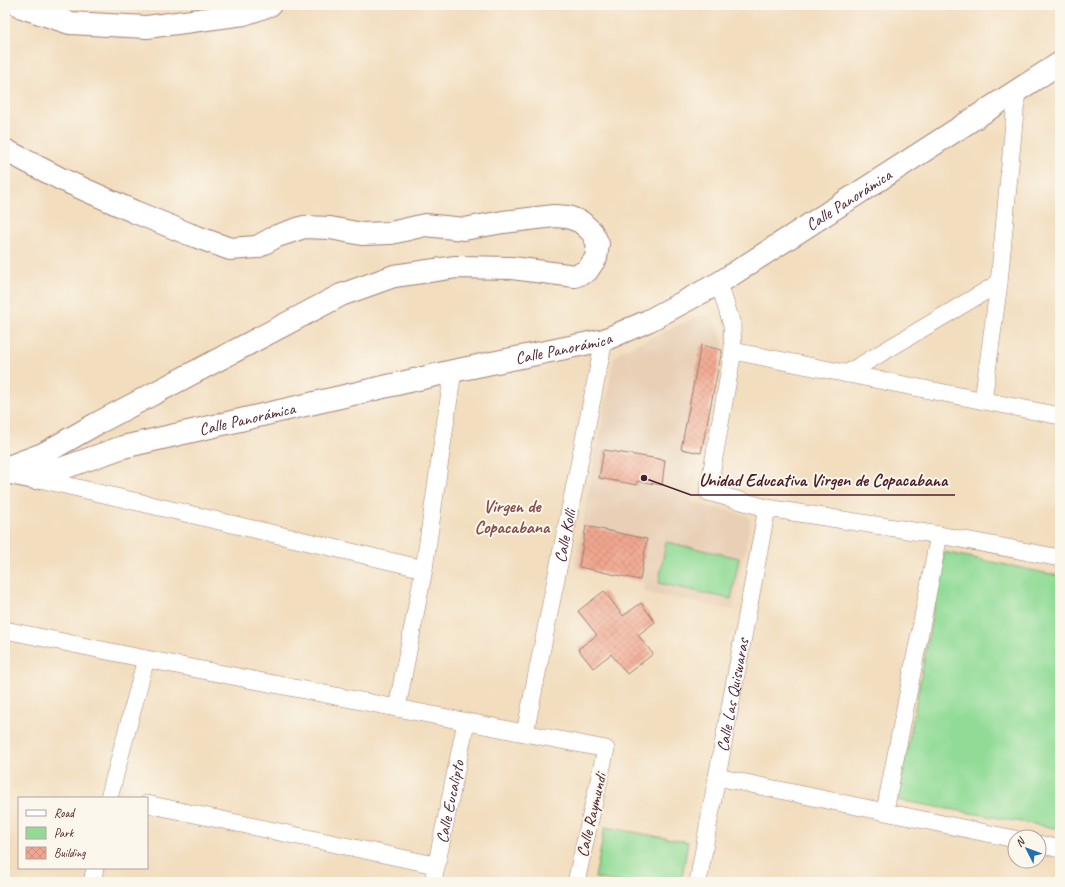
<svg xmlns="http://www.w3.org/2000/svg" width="1065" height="887" viewBox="0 0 1065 887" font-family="Caveat,sans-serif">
  <defs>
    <pattern id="building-cross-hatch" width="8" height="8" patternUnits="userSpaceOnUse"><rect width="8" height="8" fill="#f0a68e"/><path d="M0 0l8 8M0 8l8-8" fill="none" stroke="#cf8e7b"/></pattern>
  </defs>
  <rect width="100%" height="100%" fill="#fbf7ec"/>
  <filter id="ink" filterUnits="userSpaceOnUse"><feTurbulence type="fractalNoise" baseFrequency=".025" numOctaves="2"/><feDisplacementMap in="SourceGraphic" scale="8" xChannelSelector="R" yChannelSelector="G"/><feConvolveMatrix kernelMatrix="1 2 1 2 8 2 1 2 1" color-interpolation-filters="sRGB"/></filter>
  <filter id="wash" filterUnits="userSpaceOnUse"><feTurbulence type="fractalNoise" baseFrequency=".012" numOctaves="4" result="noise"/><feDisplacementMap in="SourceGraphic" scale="16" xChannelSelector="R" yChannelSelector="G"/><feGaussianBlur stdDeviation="0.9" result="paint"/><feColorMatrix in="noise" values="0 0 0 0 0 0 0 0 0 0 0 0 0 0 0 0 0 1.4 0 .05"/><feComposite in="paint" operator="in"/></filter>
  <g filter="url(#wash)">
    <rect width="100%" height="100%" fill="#f2ddbe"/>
    <path fill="#e8cfb6" d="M707 315 713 319 718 328 723 342 722 350 691 502 744 515 749 518 750 523 733 610 647 593 643 589 644 583 574 568 614 359 620 351 699 316Z"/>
    <g fill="#91db96" stroke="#6e7d60">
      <path d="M666 542 739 558 731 599 659 583Z"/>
      <path d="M944 552 1060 576V829L898 800Z"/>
      <path d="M605 827 688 842 681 882H618L595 878Z"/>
    </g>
    <g id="blocks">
      <g fill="url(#building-cross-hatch)">
        <path d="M701 345 722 350 701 453 681 449Z"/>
        <path d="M604 450 665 460 662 485 637 481V485L599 478Z"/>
        <path d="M586 526 647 539 640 580 579 567Z"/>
        <path d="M604 591 623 616 641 603 655 622 638 635 653 654 627 674 611 654 593 668 578 649 597 635 578 611Z"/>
      </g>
    </g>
  </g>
  <g filter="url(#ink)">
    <use href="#blocks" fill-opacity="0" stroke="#9e7e74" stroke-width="1"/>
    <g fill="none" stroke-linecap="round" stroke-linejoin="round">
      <g stroke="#9e7e74" stroke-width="18">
        <g id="minor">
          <path d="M719 283 732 325 733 351 708 492 767 508 939 535 1060 558"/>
          <path d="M733 351 1060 416"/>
          <path d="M846 374 999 283"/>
          <path d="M983 401 999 283 1017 90"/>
          <path d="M35 478 424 569"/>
          <path d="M5 630 146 659 606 749 576 882"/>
          <path d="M397 708 424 569 453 371"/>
          <path id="s1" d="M525 733 604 340"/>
          <path d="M717 777 1015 839"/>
          <path d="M109 798 146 659"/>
          <path d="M147 804 435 865"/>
          <path d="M885 811 939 535"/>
          <path d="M1039 844 1060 849"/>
          <path d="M92 882 95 868"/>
          <path id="s2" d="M433 882 466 722"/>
          <path id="s3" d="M698 882 717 777 767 508"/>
        </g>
      </g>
      <g stroke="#9e7e74" stroke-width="24">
        <g id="tertiary">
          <path d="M19 5 22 7 70 23 147 27 244 14 270 5"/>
          <path d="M5 150 61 179 135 212 189 234 230 249 257 247 277 236 304 227 330 228 362 234 391 233 425 225 464 229 503 222 554 216 568 217 581 222 592 232 598 244 596 258 587 271 575 276 512 268 456 267 394 276 341 295 96 424 43 454 5 468"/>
          <path id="s4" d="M5 472 35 478 123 447 453 371 604 340 648 321 719 283 1060 63"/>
        </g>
      </g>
      <use href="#minor" stroke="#fff" stroke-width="17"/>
      <use href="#tertiary" stroke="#fff" stroke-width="22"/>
    </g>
  </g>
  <g text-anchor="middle" stroke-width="4" stroke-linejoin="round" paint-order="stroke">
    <g font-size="17" fill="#4a1f2b" stroke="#fbf7ec">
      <text dy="6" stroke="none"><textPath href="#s4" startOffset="899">Calle Panorámica</textPath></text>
      <text dy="6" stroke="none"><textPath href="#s4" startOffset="575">Calle Panorámica</textPath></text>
      <text dy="6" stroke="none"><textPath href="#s4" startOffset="251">Calle Panorámica</textPath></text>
      <text dy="6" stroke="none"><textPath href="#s1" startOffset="201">Calle Kolli</textPath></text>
      <text dy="6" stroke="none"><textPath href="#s3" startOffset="190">Calle Las Quiswaras</textPath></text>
      <text dy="6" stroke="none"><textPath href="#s2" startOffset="82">Calle Eucalipto</textPath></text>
      <text transform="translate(591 815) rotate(-77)" y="6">Calle Raymundi</text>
    </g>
    <g font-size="18" font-weight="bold" fill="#844e4e" stroke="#fbf7ec">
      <text x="512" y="512">Virgen de<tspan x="512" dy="21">Copacabana</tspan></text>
    </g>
  </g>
  <path fill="none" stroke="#4a1f2b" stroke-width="1.5" d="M644 478L691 495H955"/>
  <circle fill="#4a1f2b" stroke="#fbf7ec" stroke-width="1.5" cx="644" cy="478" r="4"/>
  <g font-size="18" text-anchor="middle" font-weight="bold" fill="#4a1f2b" stroke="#fbf7ec" stroke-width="4" stroke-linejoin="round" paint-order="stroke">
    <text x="823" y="486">Unidad Educativa Virgen de Copacabana</text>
  </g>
  <rect width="1065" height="887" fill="none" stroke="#fbf7ec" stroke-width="20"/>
  <rect x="18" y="797" width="130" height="72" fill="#fbf7ec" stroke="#b4a19f"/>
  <rect x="26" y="810" width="20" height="6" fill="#ffffff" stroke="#b4a19f"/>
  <text x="54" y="817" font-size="12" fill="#4a1f2b">Road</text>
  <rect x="26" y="827" width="20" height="12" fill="#91db96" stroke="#b4a19f"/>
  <text x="54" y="837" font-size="12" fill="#4a1f2b">Park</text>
  <rect x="26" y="847" width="20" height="12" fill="url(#building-cross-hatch)" stroke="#b4a19f"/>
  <text x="54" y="857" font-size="12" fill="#4a1f2b">Building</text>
  <g transform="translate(1027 849) rotate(312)"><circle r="19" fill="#fbf7ec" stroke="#b4a19f"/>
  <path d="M0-3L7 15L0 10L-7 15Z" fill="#1f6fb2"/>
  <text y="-6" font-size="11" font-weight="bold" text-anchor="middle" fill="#4a1f2b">N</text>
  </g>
</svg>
